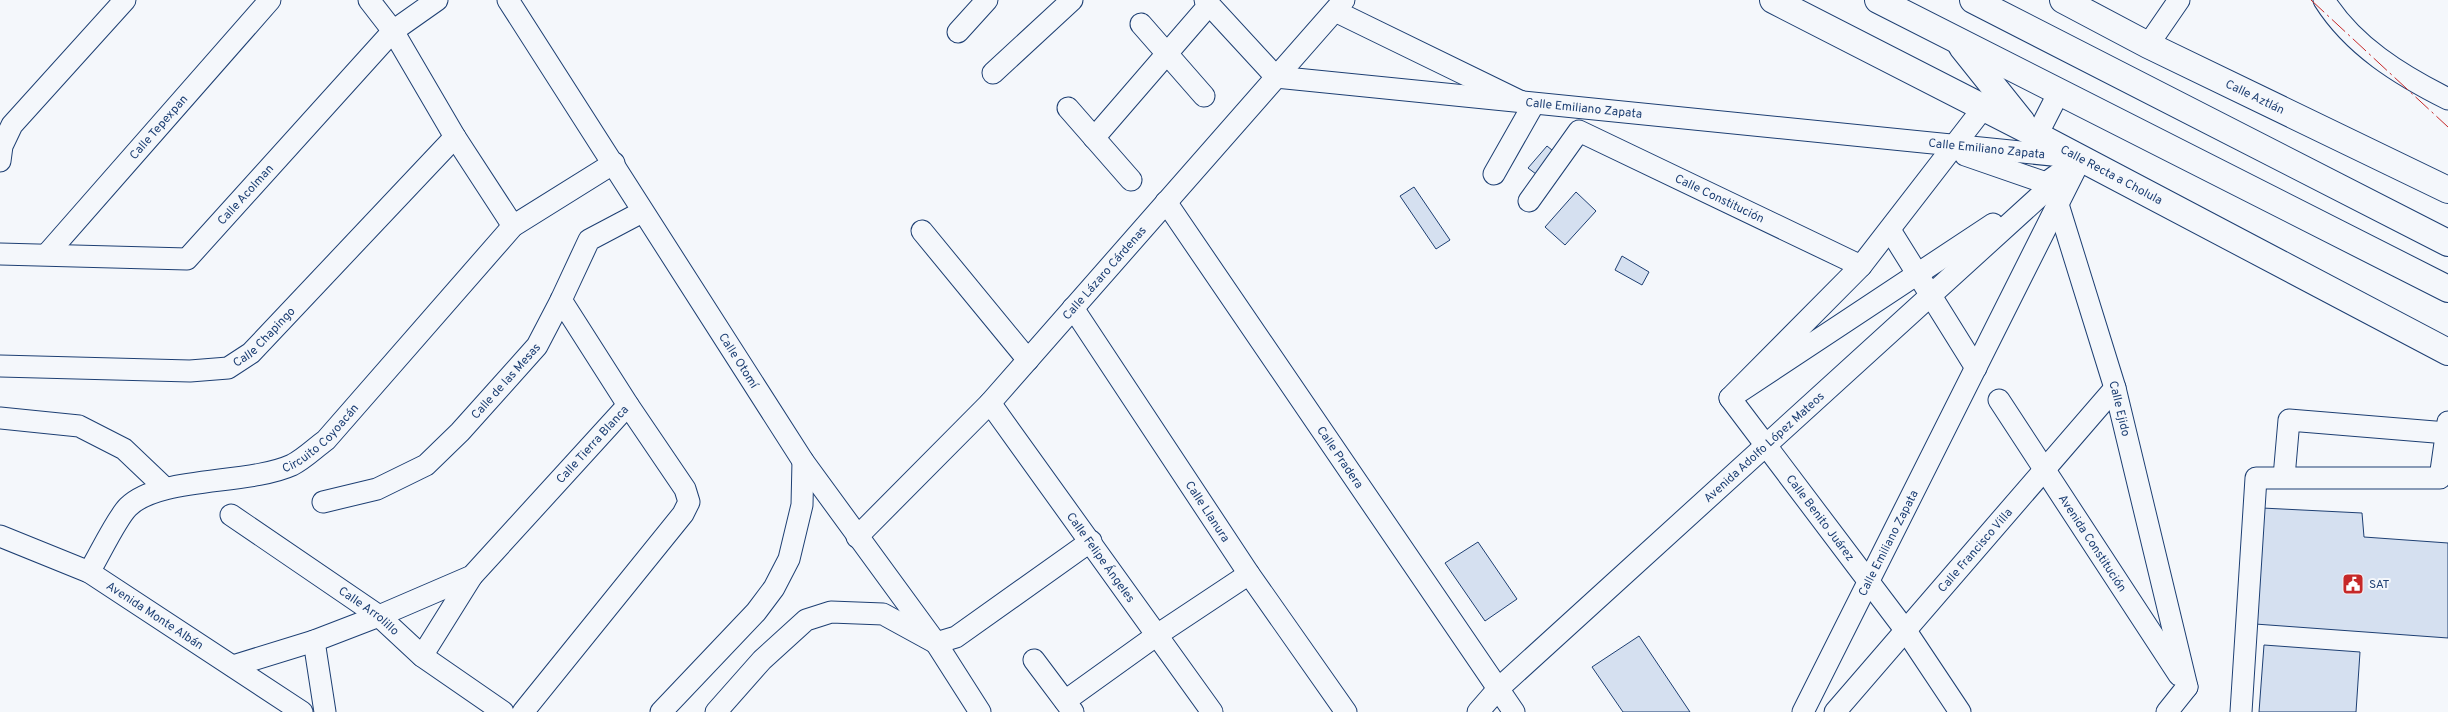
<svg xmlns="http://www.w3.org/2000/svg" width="2448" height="712" viewBox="0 0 2448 712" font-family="Overpass,sans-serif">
  <rect width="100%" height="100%" fill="#f4f7fb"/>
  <g fill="#d5e0f0" stroke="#1d3f73">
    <path d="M1547 146 1558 155 1540 177 1528 168Z"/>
    <path d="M1414 187 1450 240 1436 249 1400 196Z"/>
    <path d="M1576 192 1596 211 1565 245 1545 227Z"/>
    <path d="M1622 256 1649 272 1642 285 1615 270Z"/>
    <path d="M2262 508 2362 513 2364 537 2448 543V638L2255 624Z"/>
    <path d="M1478 542 1517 599 1485 621 1445 563Z"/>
    <path d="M1639 636 1690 712H1623L1592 667Z"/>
    <path d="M2264 645 2360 652 2356 712H2259Z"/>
  </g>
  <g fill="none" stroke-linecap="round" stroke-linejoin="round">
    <g stroke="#1d3f73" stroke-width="23">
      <g id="minor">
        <path d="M369 0 393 31 455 137 513 226"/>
        <path id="s1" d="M508 0 803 461 936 643 980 712"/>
        <path id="s2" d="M1205 0 1276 77 2081 158 1803 712"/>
        <path d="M2324 0C2353 46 2400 75 2448 99"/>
        <path d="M1335 11 1532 107 1494 174"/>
        <path d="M1141 24 1204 96"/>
        <path d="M958 32 987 0"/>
        <path d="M2148 45 2179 0"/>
        <path d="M993 73 1072 0"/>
        <path d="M1984 107 1861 266 1730 398 1993 224"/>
        <path d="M1068 108 1131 180"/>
        <path d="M1094 138 1209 5"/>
        <path d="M2041 149 2037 135 2059 92"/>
        <path d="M1965 155 2052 185"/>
        <path d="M0 161 2 146 12 125 125 0"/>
        <path id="s3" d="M2056 198 2115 388 2187 687"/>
        <path id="s4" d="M1529 201 1579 131 1861 266"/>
        <path id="s5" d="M1166 202 1514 712"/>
        <path d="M1890 230 1976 368"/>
        <path d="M922 231 1028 360"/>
        <path id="s6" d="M0 254 187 259 393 31 437 0"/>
        <path id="s7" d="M47 254 270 0"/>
        <path id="s8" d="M1073 308 1249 574 1346 712"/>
        <path id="s9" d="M0 366 190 371 228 368 251 353 455 137"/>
        <path id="s10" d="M1730 398 1906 631 1960 712"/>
        <path id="s11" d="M1999 400 2179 675"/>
        <path id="s12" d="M990 403 1212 712"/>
        <path d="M0 418 79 426 124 449 165 488"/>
        <path d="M2284 477 2289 420 2447 433"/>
        <path id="s13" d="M323 502 377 489 426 465 460 432 537 346 561 300 589 240 642 212"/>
        <path id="s14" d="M231 515 379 616 422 656 503 712"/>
        <path id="s15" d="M0 536 89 572 302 712"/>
        <path id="s16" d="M857 537 990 403 1344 0"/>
        <path id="s17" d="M89 572C99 556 116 519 128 507 159 476 248 485 292 465 304 459 315 448 326 440L513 226 614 163"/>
        <path d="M314 641 325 712"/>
        <path d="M422 656 472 576"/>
        <path d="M1034 660 1073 712"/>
        <path id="s18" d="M233 666 314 641 379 616 472 576 628 405"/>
        <path d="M1065 701 1157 635 1249 574"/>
        <path d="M523 712 683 514 689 502 685 489 628 405 561 300"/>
        <path d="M661 712 756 612 774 588 789 559 802 505 803 461"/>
        <path d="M716 712 762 660 806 620 831 612 883 614 936 643 956 637 1091 541"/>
        <path id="s19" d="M1478 712 1498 689 2052 185 2081 158 2050 180 2052 185"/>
        <path id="s20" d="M1835 712 2115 388"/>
        <path d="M2167 712 2187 687"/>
        <path d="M2241 712 2256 478H2440L2448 422"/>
      </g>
    </g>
    <g stroke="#1d3f73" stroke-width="28">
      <g id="major">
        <path id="s21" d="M1773 0 2029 131 2448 352"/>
        <path d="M1878 0 2448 289"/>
        <path d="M1973 0 2448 243"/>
        <path id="s22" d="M2063 0 2148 45 2448 190"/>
        <path d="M1962 47 2022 122"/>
      </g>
    </g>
    <use href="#minor" stroke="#f4f7fb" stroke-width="21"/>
    <use href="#major" stroke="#f4f7fb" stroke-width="26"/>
    <path stroke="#c62828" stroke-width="1" stroke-dasharray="18 4 2.5 4" stroke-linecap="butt" d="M2311 0 2448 127"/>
  </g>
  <defs>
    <g id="civic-square" transform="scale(1.125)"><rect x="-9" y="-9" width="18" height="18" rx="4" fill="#c62828" stroke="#f4f7fb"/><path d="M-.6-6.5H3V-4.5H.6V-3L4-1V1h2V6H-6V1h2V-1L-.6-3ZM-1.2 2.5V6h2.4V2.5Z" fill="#fff"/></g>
  </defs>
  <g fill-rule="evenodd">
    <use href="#civic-square" x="2353" y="584"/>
  </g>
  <g text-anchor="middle" stroke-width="4" stroke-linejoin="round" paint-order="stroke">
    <g font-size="12" fill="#1d3f73" stroke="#f4f7fb">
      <text dy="4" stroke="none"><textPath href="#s22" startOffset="215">Calle Aztlán</textPath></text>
      <text dy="4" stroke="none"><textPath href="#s2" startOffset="414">Calle Emiliano Zapata</textPath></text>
      <text dy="4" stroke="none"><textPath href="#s7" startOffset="169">Calle Tepexpan</textPath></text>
      <text dy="4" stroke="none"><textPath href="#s2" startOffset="819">Calle Emiliano Zapata</textPath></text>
      <text dy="4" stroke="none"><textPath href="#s21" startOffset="381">Calle Recta a Cholula</textPath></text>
      <text dy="4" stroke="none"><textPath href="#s6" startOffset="274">Calle Acolman</textPath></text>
      <text dy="4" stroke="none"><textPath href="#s4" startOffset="242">Calle Constitución</textPath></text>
      <text dy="4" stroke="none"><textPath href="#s16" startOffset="362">Calle Lázaro Cárdenas</textPath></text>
      <text dy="4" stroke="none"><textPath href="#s9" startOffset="276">Calle Chapingo</textPath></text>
      <text dy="4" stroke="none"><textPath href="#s1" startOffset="428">Calle Otomí</textPath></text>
      <text dy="4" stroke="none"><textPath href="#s13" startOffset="226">Calle de las Mesas</textPath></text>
      <text dy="4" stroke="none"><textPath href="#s3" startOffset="220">Calle Ejido</textPath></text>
      <text dy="4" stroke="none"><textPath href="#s17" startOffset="286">Circuito Coyoacán</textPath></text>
      <text dy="4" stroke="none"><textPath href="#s18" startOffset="434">Calle Tierra Blanca</textPath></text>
      <text dy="4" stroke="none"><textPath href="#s19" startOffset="390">Avenida Adolfo López Mateos</textPath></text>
      <text dy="4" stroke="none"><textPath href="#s5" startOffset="309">Calle Pradera</textPath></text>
      <text dy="4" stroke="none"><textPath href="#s8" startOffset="244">Calle Llanura</textPath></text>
      <text dy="4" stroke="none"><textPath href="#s10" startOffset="150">Calle Benito Juárez</textPath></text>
      <text transform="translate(1888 543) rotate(-63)" y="4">Calle Emiliano Zapata</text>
      <text dy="4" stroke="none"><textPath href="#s11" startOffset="171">Avenida Constitución</textPath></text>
      <text dy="4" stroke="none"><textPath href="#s20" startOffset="214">Calle Francisco Villa</textPath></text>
      <text dy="4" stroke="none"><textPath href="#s12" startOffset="190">Calle Felipe Ángeles</textPath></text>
      <text dy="4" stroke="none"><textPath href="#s14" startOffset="168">Calle Arrolillo</textPath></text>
      <text dy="4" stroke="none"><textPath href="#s15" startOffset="175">Avenida Monte Albán</textPath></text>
    </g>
    <g font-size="12" fill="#1d3f73" stroke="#f4f7fb" text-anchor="start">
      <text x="2369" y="588">SAT</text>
    </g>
  </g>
</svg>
